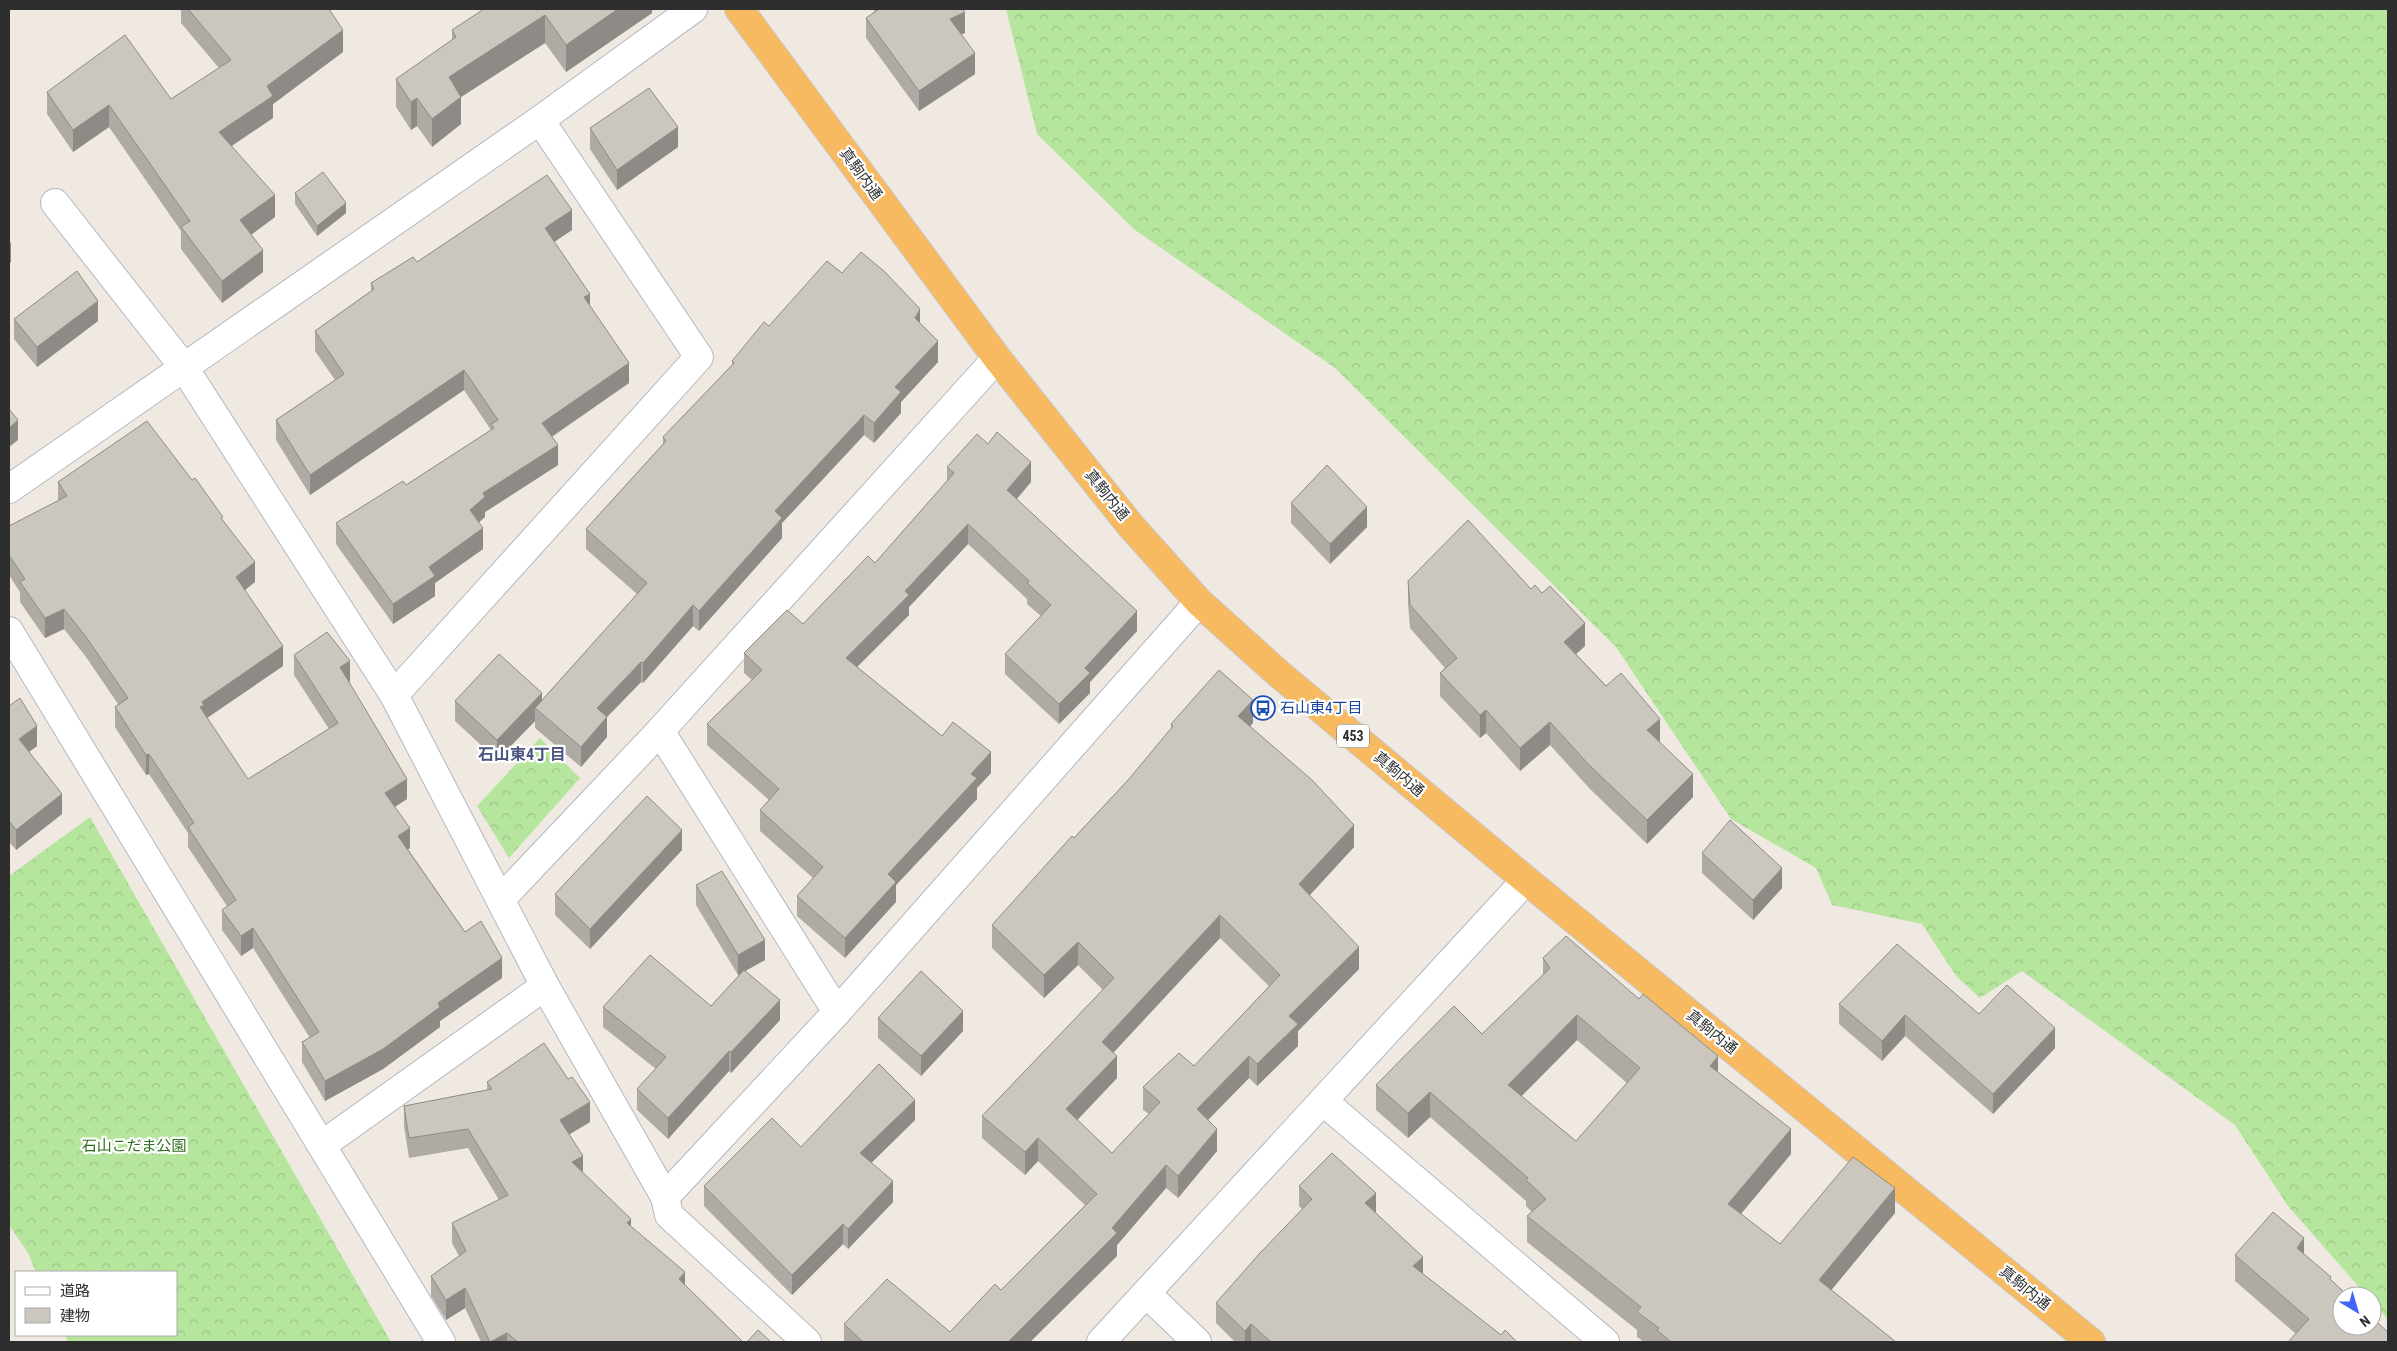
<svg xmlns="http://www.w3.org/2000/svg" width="2397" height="1351" viewBox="0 0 2397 1351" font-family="'Roboto Condensed','Noto Sans JP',sans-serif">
  <defs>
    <pattern id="forest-crowns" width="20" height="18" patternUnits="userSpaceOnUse" patternTransform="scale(1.25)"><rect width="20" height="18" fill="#b6e59e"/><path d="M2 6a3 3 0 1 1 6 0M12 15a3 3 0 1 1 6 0" fill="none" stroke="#9dc588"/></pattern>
  </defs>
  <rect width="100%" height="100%" fill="#efe9e1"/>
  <g fill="url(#forest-crowns)">
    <path d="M1006 9H2388V1320L2372 1301V1296H2367L2288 1206 2235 1125 2022 971 1980 998 1956 976 1922 924 1832 905 1816 868 1731 819 1616 647 1335 368 1135 230 1037 134Z"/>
    <path d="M540 738 580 778 509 858 477 806Z"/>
    <path d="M90 817 391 1342H68L65 1335H176V1272H36L28 1253 9 1225V876Z"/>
  </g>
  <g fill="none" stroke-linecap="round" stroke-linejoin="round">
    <g stroke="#b4b7c1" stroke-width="30">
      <g id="minor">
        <path d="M55 203 183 366 394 695 545 986 665 1197 669 1215 807 1342"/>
        <path d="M9 489 540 120 693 9"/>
        <path d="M9 631 441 1342"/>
        <path d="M394 695 699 357 540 120"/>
        <path d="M660 731 837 1012"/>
        <path d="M501 899 660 731 997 358"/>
        <path d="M1323 1101 1605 1342"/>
        <path d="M322 1145 545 986"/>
        <path d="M665 1197 837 1012 1199 602"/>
        <path d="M1147 1294 1197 1342"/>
        <path d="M1101 1342 1526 880"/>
      </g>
    </g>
    <g stroke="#c9c9c9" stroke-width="30">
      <path id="trunk" d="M739 9 997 358 1130 525 1199 602 1279 674 1526 880 2091 1342"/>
    </g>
    <use href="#minor" stroke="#fff" stroke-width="28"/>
    <use href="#trunk" stroke="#f8ba60" stroke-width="28"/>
  </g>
  <g fill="#afaba4" fill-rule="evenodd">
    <path d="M181 9H309L343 52 273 104V118L232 146 275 217 251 235 263 272 222 303 181 249V231L109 127 73 152 47 114V92L171 99 219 68 181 23Z"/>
    <path d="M484 9H652V13L566 72 545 43 461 97V124L432 147 417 126 411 130 396 107V79L452 40V30Z"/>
    <path d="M873 9H962L965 33 961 34 975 74 919 111 866 38V18L875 12Z"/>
    <path d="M590 128 678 147 617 190 590 149Z"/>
    <path d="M295 193 346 213 317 236 295 204Z"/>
    <path d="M572 230 554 242 590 306 629 383 552 437 558 465 485 512V517L479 522 483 549 435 583V596L393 624 336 544V523L406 485 491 430 464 390 310 495 276 440V420L335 380 315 351V331L371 291V283L417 262Z"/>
    <path d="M842 273 920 323 938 362 901 402V413L874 443 864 435 782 523V538L699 631 693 626 643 683 641 682 607 717V737L581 767 535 728V721L497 760 455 721V701L542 700 637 594 586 549V529L663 444V437L732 366V361L769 326Z"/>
    <path d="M14 319 98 321 37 367 14 339Z"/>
    <path d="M947 467 1031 482 1017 499 1137 631 1090 682V693L1059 724 1005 674V654L1041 616 1027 604V599L968 544 909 607V615L857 667 942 736 991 773 977 788V799L896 885V902L845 958 797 916V896L813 878 760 831V810L769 800 707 745V724L752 680 744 673V653L803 624 875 563 947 481Z"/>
    <path d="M192 480 223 520 255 582 245 590 283 666 207 718 248 779 329 729 294 675V655L350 681H349L407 799 395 807 410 848 408 849 465 932 502 978 440 1021V1027L383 1069 325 1101 302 1062V1042L310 1038 253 948 241 956 222 930V910L227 906 188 847V833L149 774 146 775 115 727V707L118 704 86 657 64 629 45 638 20 602V592L9 575V526L58 501V482Z"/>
    <path d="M1291 503 1367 527 1330 564 1291 523Z"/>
    <path d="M1408 581 1531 589 1585 646 1576 654 1660 742 1693 797 1647 844 1590 789 1550 745 1520 771 1486 733 1480 738 1440 696V673L1445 668 1410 628 1408 604Z"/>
    <path d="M9 706 37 746 29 752 62 814 16 850 10 843 9 844Z"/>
    <path d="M1253 723 1250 726 1354 847 1309 895 1359 969 1298 1031V1046L1257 1086 1249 1078 1208 1120 1217 1151 1178 1198 1166 1188 1117 1245V1256L1030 1342H844V1324L950 1332 1001 1290 1085 1205 1038 1161 1025 1175 982 1138V1116L1103 990 1078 965 1044 998 992 948V925L1129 779 1171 729V724ZM1220 938 1269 986 1194 1066 1143 1087V1110L1149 1114 1112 1153 1077 1120 1117 1078 1113 1052Z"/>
    <path d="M682 850 590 949 555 915V894Z"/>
    <path d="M1702 853 1782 888 1753 920 1702 873Z"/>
    <path d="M696 885 765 960 745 971 780 1020 731 1073 729 1071 668 1139 637 1110V1089L656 1069 603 1027V1007L711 1006 740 974 738 975 696 905Z"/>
    <path d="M1543 958 1718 1073 1791 1154 1741 1214 1780 1244 1895 1213 1831 1290 1896 1342H1644L1637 1337V1330L1527 1242V1216L1532 1212 1526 1206V1201L1430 1117 1408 1138 1376 1110V1085L1482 1034 1543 975ZM1577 1040 1627 1083 1576 1141 1521 1096Z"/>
    <path d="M1839 1004 1979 1014 2055 1048 1993 1114 1905 1036 1882 1061 1839 1024Z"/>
    <path d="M878 1018 963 1031 921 1076 878 1038Z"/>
    <path d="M487 1082 590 1122 569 1134 583 1173 631 1227 685 1285 743 1342H481L465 1308 446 1320 431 1296V1276L459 1256 452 1243V1223L499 1200 468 1148 409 1158 404 1126V1106L487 1090Z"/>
    <path d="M915 1120 871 1163 893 1202 848 1249 843 1244 792 1295 704 1206V1186L801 1147Z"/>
    <path d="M1299 1186 1376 1213 1423 1274 1501 1335 1517 1342H1235L1216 1323V1303L1302 1209 1299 1206Z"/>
    <path d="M2304 1254 2348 1296 2296 1334 2235 1281V1255Z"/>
  </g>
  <g fill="#8e8b86">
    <path d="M618 9H652V13L566 72V45Z"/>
    <path d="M965 12V33L950 39V19Z"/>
    <path d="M545 15V43L461 97V124L432 147V119L449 77Z"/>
    <path d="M343 30V52L273 104V118L219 154V132L267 86Z"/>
    <path d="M975 53V74L919 111V91Z"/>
    <path d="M417 98V126L411 130V102Z"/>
    <path d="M109 105V127L73 152V130Z"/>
    <path d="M678 127V147L617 190V170Z"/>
    <path d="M275 195V217L240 243V220Z"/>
    <path d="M346 203V213L317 236V226Z"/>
    <path d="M572 210V230L545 248V228Z"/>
    <path d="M11 242V262L9 264V244Z"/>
    <path d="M263 250V272L222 303V281Z"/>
    <path d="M590 294V314L584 297Z"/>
    <path d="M98 301V321L37 367V347Z"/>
    <path d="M920 309V330L915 318Z"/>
    <path d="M938 341V362L901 402V413L874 443V423L895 387Z"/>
    <path d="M629 363V383L542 443V423Z"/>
    <path d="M464 370V390L310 495V475Z"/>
    <path d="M864 415V435L782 523V538L699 631V611L775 511Z"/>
    <path d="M18 420V440L9 447V428Z"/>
    <path d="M558 445V465L485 512V517L470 530V510L483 493Z"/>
    <path d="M1031 462V482L1007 510V490Z"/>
    <path d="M1367 507V527L1330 564V544Z"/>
    <path d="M968 524V544L909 607V615L846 678V658L905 591Z"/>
    <path d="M483 528V549L435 583V596L393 624V604L429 567Z"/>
    <path d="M255 562V582L236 597V577Z"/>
    <path d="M693 605V626L643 683V663Z"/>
    <path d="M64 609V629L45 638V618Z"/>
    <path d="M1137 611V631L1090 682V693L1059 724V704L1085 668Z"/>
    <path d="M1585 623V646L1564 665V642Z"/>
    <path d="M283 646V666L204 720 200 707 202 702Z"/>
    <path d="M350 661V681L340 687V667Z"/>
    <path d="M641 662V682L607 717V737L581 767V747L597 708Z"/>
    <path d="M542 693V713L535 708V721L497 760V740Z"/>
    <path d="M1253 700V723L1238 739V716Z"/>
    <path d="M1486 710V733L1480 738V715Z"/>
    <path d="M1660 719V742L1647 730Z"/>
    <path d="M1550 722V745L1520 771V748Z"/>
    <path d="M37 726V746L19 759V739Z"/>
    <path d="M991 752V773L977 788V799L896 885V902L845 958V938L888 874 971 774Z"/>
    <path d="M149 754V774L146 775V755Z"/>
    <path d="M1693 774V797L1647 844V820Z"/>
    <path d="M407 779V799L385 813V793Z"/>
    <path d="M62 794V814L16 850V830Z"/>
    <path d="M10 822V843L9 844V823Z"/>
    <path d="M1354 825V847L1299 907V884Z"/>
    <path d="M410 828V848L398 856V836Z"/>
    <path d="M682 830V850L590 949V929Z"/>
    <path d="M1782 868V888L1753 920V900Z"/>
    <path d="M1220 915V938L1102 1065V1042Z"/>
    <path d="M253 928V948L241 956V936Z"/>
    <path d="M765 940V960L738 975V955Z"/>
    <path d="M1078 942V965L1044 998V975Z"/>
    <path d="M1359 947V969L1298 1031V1046L1257 1086V1064L1289 1016Z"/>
    <path d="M502 958V978L440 1021V1027L383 1069 325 1101V1081Z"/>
    <path d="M780 1000V1020L731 1073V1052Z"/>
    <path d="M963 1011V1031L921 1076V1056Z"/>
    <path d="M1577 1015V1040L1508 1110V1085Z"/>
    <path d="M1905 1015V1036L1882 1061V1041Z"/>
    <path d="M2055 1028V1048L1993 1114V1094Z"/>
    <path d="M729 1051V1071L668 1139V1118Z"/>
    <path d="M1117 1056V1078L1066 1132V1109Z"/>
    <path d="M1249 1056V1078L1197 1131V1109Z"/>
    <path d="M1718 1056V1082L1710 1066Z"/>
    <path d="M1430 1092V1117L1408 1138V1113Z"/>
    <path d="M915 1100V1120L860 1174V1153Z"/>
    <path d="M590 1102V1122L560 1140V1120Z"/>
    <path d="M1217 1129V1151L1178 1198V1176Z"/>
    <path d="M1791 1129V1154L1728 1229V1204Z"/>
    <path d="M1038 1138V1161L1025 1175V1152Z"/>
    <path d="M583 1156V1176L572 1162Z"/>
    <path d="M1166 1165V1188L1117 1245V1256L1030 1342H1008L1112 1228Z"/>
    <path d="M893 1181V1202L848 1249V1229Z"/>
    <path d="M1895 1188V1213L1819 1305V1280Z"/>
    <path d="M1376 1193V1213L1365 1203Z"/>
    <path d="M631 1219V1239L627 1223Z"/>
    <path d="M843 1224V1244L792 1295V1275Z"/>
    <path d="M2304 1238V1265L2297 1248Z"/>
    <path d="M1423 1257V1277L1413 1266Z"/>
    <path d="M685 1272V1292L679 1279Z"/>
    <path d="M465 1288V1308L446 1320V1300Z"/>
    <path d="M1251 1324V1342H1245V1331Z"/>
    <path d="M507 1333V1342H490Z"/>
  </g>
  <g fill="#cbc7bf" stroke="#8e8b86" fill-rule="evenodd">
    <path d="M188 9H309L310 10 311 9H329L343 30 267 86 273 96 219 132 275 195 240 220 263 250 222 281 181 227 190 221 109 105 73 130 47 92 125 35 171 99 231 60Z"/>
    <path d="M484 9H618L566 45 545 15 449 77 461 97 432 119 417 98 411 102 396 79 456 37 452 30Z"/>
    <path d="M879 9H962L965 12 950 19 975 53 919 91 866 18Z"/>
    <path d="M649 88 678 127 617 170 590 128Z"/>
    <path d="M323 172 346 203 317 226 295 193Z"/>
    <path d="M547 175 572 210 545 228 590 294 584 297 629 363 542 423 558 445 483 493 485 497 470 510 483 528 429 567 435 576 393 604 336 523 403 481 406 485 494 428 491 424 498 420 464 370 310 475 276 420 344 374 315 331 374 289 371 283 413 257 417 262Z"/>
    <path d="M861 252 885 272 920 309 915 318 938 341 895 387 901 392 874 423 864 415 775 511 782 518 699 611 693 605 643 663 641 662 597 708 607 717 581 747 535 708 647 583 586 529 666 441 663 437 734 363 732 361 764 322 769 326 827 261 842 273Z"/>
    <path d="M77 271 98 301 37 347 14 319Z"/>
    <path d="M9 409 18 420 9 428Z"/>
    <path d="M147 421 192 480 195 478 223 517 221 518 255 562 236 577 283 646 202 702 204 705 200 707 248 779 338 723 294 655 327 632 350 661 340 667 407 779 385 793 410 828 398 836 465 932 481 921 502 958 438 1003 440 1007 383 1049 325 1081 302 1042 319 1032 253 928 241 936 222 910 236 900 188 827 194 823 149 754 146 755 115 707 128 698 86 637 64 609 45 618 20 582 25 579 9 555V526L67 496 58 482Z"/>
    <path d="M997 432 1031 462 1007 490 1137 611 1085 668 1090 673 1059 704 1005 654 1051 605 1027 583 1029 581 968 524 905 591 909 595 846 658 942 736 953 722 991 752 971 774 977 778 888 874 896 882 845 938 797 896 823 867 760 810 779 789 707 724 762 670 744 653 787 610 803 624 868 556 875 563 954 473 947 467 977 434 988 444Z"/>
    <path d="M1327 465 1367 507 1330 544 1291 503Z"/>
    <path d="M1468 520 1531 589 1535 585 1542 593 1550 586 1585 623 1564 642 1606 686 1621 673 1660 719 1647 730 1693 774 1647 820 1590 766 1550 722 1520 748 1486 710 1480 715 1440 673 1457 658 1410 605 1408 581Z"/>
    <path d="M499 654 542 693 497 740 455 701Z"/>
    <path d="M1219 670 1253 700 1238 716 1312 780 1354 825 1299 884 1359 947 1289 1016 1298 1024 1257 1064 1249 1056 1197 1109 1217 1129 1178 1176 1166 1165 1112 1228 1117 1233 1008 1342H863L844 1324 887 1279 950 1332 995 1284 1001 1290 1097 1194 1038 1138 1025 1152 982 1116 1114 978 1078 942 1044 975 992 925 1072 836 1074 838 1129 779 1173 726 1171 724ZM1220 915 1280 975 1194 1066 1179 1053 1143 1087 1160 1102 1112 1153 1066 1109 1117 1056 1102 1042Z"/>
    <path d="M20 698 37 726 19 739 62 794 16 830 10 822 9 823V706Z"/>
    <path d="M647 796 682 830 590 929 555 894Z"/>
    <path d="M1730 820 1782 868 1753 900 1702 853Z"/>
    <path d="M722 871 765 940 738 955 696 885Z"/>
    <path d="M1566 936 1639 999 1643 994 1718 1056 1710 1066 1791 1129 1728 1204 1780 1244 1853 1157 1895 1188 1819 1280 1896 1342H1671L1657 1330 1659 1328 1637 1312 1641 1307 1527 1216 1546 1199 1526 1180 1528 1178 1430 1092 1408 1113 1376 1085 1454 1006 1482 1034 1550 968 1543 958ZM1577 1015 1640 1068 1576 1141 1508 1085Z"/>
    <path d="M1897 944 1979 1014 2007 985 2055 1028 1993 1094 1905 1015 1882 1041 1839 1004Z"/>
    <path d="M650 955 711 1006 744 970 780 1000 731 1052 729 1051 668 1118 637 1089 666 1057 603 1007Z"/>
    <path d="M921 971 963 1011 921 1056 878 1018Z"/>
    <path d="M544 1043 568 1079 572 1077 590 1102 560 1120 583 1156 572 1162 631 1219 627 1223 685 1272 679 1279 743 1342H518L507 1333 490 1342 465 1288 446 1300 431 1276 466 1251 452 1223 508 1195 468 1129 409 1138 404 1106 492 1089 487 1082Z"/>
    <path d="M879 1064 915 1100 860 1153 893 1181 848 1229 843 1224 792 1275 704 1186 772 1118 801 1147Z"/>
    <path d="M1332 1153 1376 1193 1365 1203 1423 1257 1413 1266 1501 1335 1505 1330 1517 1342H1271L1251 1324 1245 1331 1216 1303 1260 1253 1312 1199 1299 1186Z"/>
    <path d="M2273 1212 2304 1238 2297 1248 2331 1277 2330 1279 2348 1296H2342V1326H2372V1318L2388 1332V1342H2288L2309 1319 2235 1255Z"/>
    <path d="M758 1330 771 1342H747Z"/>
  </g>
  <defs>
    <g id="bus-ring" transform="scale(1.25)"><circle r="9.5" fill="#fff" stroke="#1a4fb4" stroke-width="1.5"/><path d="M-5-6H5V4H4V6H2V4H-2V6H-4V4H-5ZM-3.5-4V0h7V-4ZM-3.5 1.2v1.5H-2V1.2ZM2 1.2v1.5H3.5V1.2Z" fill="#1a4fb4"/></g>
  </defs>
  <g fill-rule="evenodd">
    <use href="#bus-ring" x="1263" y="708"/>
  </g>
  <g text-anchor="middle" stroke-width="4.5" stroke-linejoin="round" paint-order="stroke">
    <rect fill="#fff" stroke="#6d6d6d" stroke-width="1" x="1337" y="724.5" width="32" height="23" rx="4"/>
    <g font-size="14" font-weight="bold" fill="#2e2e2e">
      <text x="1353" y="741">453</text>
    </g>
    <g font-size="15" fill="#2e2e2e" stroke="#fff">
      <text transform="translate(861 174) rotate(54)" y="5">真駒内通</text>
      <text transform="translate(1107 495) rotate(51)" y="5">真駒内通</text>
      <text transform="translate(1399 774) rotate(40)" y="5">真駒内通</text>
      <text transform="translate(1712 1032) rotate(39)" y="5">真駒内通</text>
      <text transform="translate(2025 1288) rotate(39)" y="5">真駒内通</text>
    </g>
    <g font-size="15" fill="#164399" stroke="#fff" text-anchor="start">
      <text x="1280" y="713">石山東4丁目</text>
    </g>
    <g font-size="15" fill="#2c6e1b" stroke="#fff">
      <text x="134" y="1151">石山こだま公園</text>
    </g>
    <g font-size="16" font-weight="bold" fill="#4d5680" stroke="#fff">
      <text x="522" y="760">石山東4丁目</text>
    </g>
  </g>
  <rect width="2397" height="1351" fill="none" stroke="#2e2e2e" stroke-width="20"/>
  <rect x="15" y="1271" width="162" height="65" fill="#ffffff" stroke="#ababab"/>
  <rect x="25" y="1287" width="25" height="8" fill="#ffffff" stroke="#ababab"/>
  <text x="60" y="1296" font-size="15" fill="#2e2e2e">道路</text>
  <rect x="25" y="1308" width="25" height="15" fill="#cbc7bf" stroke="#ababab"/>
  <text x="60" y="1321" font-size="15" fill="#2e2e2e">建物</text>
  <g transform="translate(2357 1311) rotate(142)"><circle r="24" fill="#ffffff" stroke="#ababab"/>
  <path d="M0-4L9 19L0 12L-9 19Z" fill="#4264fb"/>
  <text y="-8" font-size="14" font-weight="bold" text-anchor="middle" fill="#2e2e2e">N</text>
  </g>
</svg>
